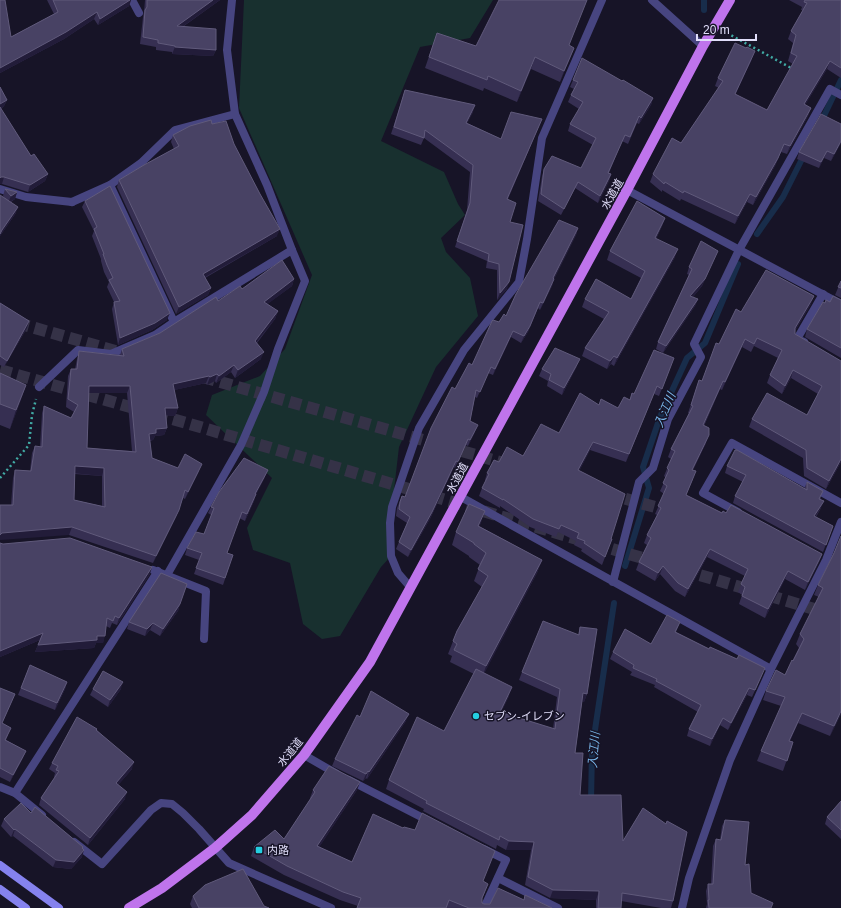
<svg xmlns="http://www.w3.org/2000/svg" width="841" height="908" viewBox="0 0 841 908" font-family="Helvetica,'Noto Sans JP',sans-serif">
  <rect width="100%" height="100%" fill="#171427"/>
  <path fill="#18302f" d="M244 0H493L470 38 420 47 381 141 444 172 458 204 465 215 441 238 446 252 470 278 478 316 436 367 399 447 392 507 391 556 381 567 340 636 322 639 303 624 290 563 253 550 247 528 272 478 206 415 212 395 260 376 285 349 312 275 239 108Z"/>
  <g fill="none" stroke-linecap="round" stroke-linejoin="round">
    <g stroke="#182d4b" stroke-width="6">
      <path d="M704 10V0"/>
      <path d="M821 122 841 80"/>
      <path d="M757 234 783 197 805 153"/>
      <path d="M625 566 649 488 643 467 660 417 687 358 705 343 738 264"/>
      <path d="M591 802 592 750 614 603"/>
    </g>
    <g stroke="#353247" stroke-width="12" stroke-dasharray="12 6" stroke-linecap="butt">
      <path d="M0 318 126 354"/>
      <path d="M0 370 190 424 577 539"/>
      <path d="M203 377 514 466"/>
      <path d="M608 494 673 512"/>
      <path d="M595 544 656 562"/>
      <path d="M683 570 841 617"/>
    </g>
    <g stroke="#41aba5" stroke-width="2.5" stroke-dasharray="2 3" stroke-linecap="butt">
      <path d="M727 33 793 69"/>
      <path d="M0 478 29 445 32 415 36 399"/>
    </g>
    <g stroke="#474580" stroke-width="8">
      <path d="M0 189 26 197 72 202"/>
      <path d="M39 387 78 350 111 354 155 335 174 322"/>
      <path d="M738 512 703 493 732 443 841 503"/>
      <path d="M167 575 241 445 264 392 278 349 305 281 292 250"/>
      <path d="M411 588 398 573 391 556 390 523 392 507 419 428 464 350 519 282 527 239 542 138 602 0"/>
      <path d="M304 755 337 774"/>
      <path d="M349 780 429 821"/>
      <path d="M498 878 558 908"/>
      <path d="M484 908 506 860 484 849"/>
    </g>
    <g stroke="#474580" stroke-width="8">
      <path d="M132 0 139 13"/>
      <path d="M652 0 703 46"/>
      <path d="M110 185 174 322 292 250 267 185 235 114 227 50 232 0"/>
      <path d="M627 190 841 304"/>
      <path d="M72 202 110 185 141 163 175 130 235 114"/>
      <path d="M804 342 797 339 823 294"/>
      <path d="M461 497 771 669"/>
      <path d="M153 570 206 591 204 639"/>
      <path d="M613 582 639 482 653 468 668 419 701 357 694 344 739 250 830 89 841 95"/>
      <path d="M0 787 15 793 42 815"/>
      <path d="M15 793 158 571"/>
      <path d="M74 842 102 864 151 810 161 803 172 804 183 813 199 829 229 863 331 908"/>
      <path d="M682 908 689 878 730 760 771 669 826 560 841 522"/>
    </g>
    <g stroke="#8582ee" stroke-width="8">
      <path d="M0 865 59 908"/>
      <path d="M0 889 26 908"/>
    </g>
    <path stroke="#bf74ec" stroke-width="10" d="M129 908 162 888 215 848 252 815 304 755 370 662 627 190 703 46 730 0"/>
  </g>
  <g fill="#362f52" fill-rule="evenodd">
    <path d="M0 0 11 37 54 14 47 0H131L129 6 98 25 94 19 64 39 0 73Z"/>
    <path d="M145 0H220L184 26 216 50 213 56 172 54V52L156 50V47L140 44 143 17 144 12Z"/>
    <path d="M789 0H841V78L827 69 805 105 811 108 808 116 787 154 781 152 775 166 753 205 747 202 735 224 681 199 680 201 662 190V192L650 182 653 174 681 143 719 88 715 86 718 78 752 59 735 94 767 110 793 64 788 61 793 43 788 39 791 31 803 10H801L802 7Z"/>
    <path d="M437 33 476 46 569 45 574 48 560 82 531 69 517 102 484 88 483 91 425 68Z"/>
    <path d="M573 80 622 81 653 98 651 105 639 124 637 123 628 144 622 141 609 173 611 174 609 181 598 203 575 188 561 215 538 201 542 176 544 169 581 168 593 145 568 131 570 124 579 109 568 102 571 95 574 89 570 87Z"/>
    <path d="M0 87 7 100 4 106 1 109 31 156 48 174 45 181 28 192 2 184Z"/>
    <path d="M405 90 473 112 467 123 501 139 539 126 508 199 510 222 507 289 497 300V270L486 268 487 261 455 247 467 210 470 172 424 138 421 145 391 134Z"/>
    <path d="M212 124 234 144 277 236 205 278 211 288 208 295 176 314 117 187 119 180 174 149 171 142 173 135Z"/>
    <path d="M841 143 831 161 824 158 819 168 797 159 799 152Z"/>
    <path d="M5 189 17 192 15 199 11 202 16 213 0 236 4 198 3 196Z"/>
    <path d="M85 201 167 320 152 330 118 345 112 309 114 302 107 287 109 282 104 272 101 261V259L92 236 94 231 82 207Z"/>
    <path d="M665 218 662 226 656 239 675 257 614 366 611 364 607 369 582 356 585 348 604 319 582 307 585 299H631L641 278 607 260 610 251Z"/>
    <path d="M578 228 576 235 554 279 552 286 540 310 538 308 528 332 521 343 511 337 493 375 488 373 477 398 475 397 470 421 475 432 468 446 466 445 455 468 454 467 430 519 408 557 396 549 407 523 396 516 397 508 402 496 405 497 455 389 472 365 499 322 506 316Z"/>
    <path d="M718 251 702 286 693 297 698 299 695 306 663 353 656 349 658 342 689 275 687 274 689 267Z"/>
    <path d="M294 279 292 286 267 304 278 311 275 319 257 343 261 359 235 378 231 372 216 383 215 381 207 385 206 383 174 390 178 408 175 416 165 415 167 428 164 435 155 436 153 440 150 441 152 458 178 468 199 471 185 499 183 498 176 517 153 563 69 535 11 505 13 478 15 470 30 471 32 453 35 446 40 447 42 413 44 406 71 418 74 412 66 407 68 376 71 369H75L77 359 79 351 120 355 122 349 160 333 242 289ZM89 393H127L132 451 87 448ZM75 474 102 476V506L74 500Z"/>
    <path d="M841 281V298L835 295Z"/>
    <path d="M841 300V358L805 337 807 329 825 303Z"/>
    <path d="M0 303 29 321 27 328 4 367 0 365Z"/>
    <path d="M811 304 795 331V334L841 361V462L826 489 804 476 803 458 749 427 752 419 807 415 818 394 791 378 782 394 767 383 770 375 778 358 754 346 751 352 742 347 722 390 720 389 704 426 706 443 693 470V479L686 495 722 513H726L822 554 819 562 805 590 785 579 765 618 739 604 742 595 738 592 745 576 707 557 685 597 675 591 660 574 655 581 636 570 639 562 647 545 644 543 647 535 657 515 655 514 664 494 660 491 666 478 664 476 671 459 668 457 671 449 689 413H688L699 380 702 381 719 344 741 312Z"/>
    <path d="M674 358 659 396 654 394 626 462 590 450 579 471 611 539H612L602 565 581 551 582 549 574 545 576 541 558 532 556 537 530 527 500 506V508L479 496 482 488 486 481 485 480 487 473 499 462 523 456 559 433 599 405 618 408 630 399 632 393 634 394Z"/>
    <path d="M577 366 562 395 547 386 548 381 539 376 542 369Z"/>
    <path d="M0 373 26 385 10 429 0 425Z"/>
    <path d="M727 466 804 489 807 482 821 498 820 500 821 508 816 517 833 526 823 552 733 503 735 496 743 482 725 473Z"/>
    <path d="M265 477 256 494 254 501 245 521 239 518 227 553 233 555 223 585 194 574 199 560 185 555 187 548 204 534 211 515 208 513 211 507Z"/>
    <path d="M481 523 479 526 542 560 537 573 484 673 509 696 501 712 553 729 557 697 519 680 522 672 578 635 580 627 587 694 584 702H582L575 753 580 795 623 841 673 901 671 908H661L621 901V908H596V900L550 898 525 885 531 850H506L497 845 496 849 423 811 424 809 386 789 389 780 444 731 474 674 450 662 452 656 448 654 457 631 482 587 474 581 480 565 469 557V556L452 545 456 532Z"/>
    <path d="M841 536V714L830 736 798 723 790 741 793 742 783 771 757 761 761 751 781 706 763 700 766 691 785 675 799 648 796 644 800 634 819 597 814 595 818 585 834 553Z"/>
    <path d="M0 543 3 544 150 574 117 625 112 623 110 628 106 626 103 643H96L94 648 35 652 40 640 0 657Z"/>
    <path d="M180 604 178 611 160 636 150 630 145 636 127 629 129 622Z"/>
    <path d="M680 622 676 632 762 675 752 697 747 695 728 730 720 725 710 746 687 736 689 729 698 712 654 687 655 685 630 675 632 672 610 659 613 652 651 644Z"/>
    <path d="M30 665 67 682 65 689 55 710 18 695Z"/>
    <path d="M0 688 15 694 2 723 8 735 6 740 26 751 23 758 10 782 0 777Z"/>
    <path d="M93 689H121L108 707 90 695Z"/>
    <path d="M360 717 406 721 367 779 366 778 363 781 332 766 335 759Z"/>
    <path d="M97 730 132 769 118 785 125 799 88 845 39 805 41 798 55 777H54L55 773 49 769 52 763Z"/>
    <path d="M360 782 357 790 319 847 352 862 483 881 485 892 482 899V903L484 904 524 900 525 895 552 908H357L358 906 340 900 284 875 251 856 254 847 284 839 311 799 310 798 313 790Z"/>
    <path d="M841 801V839L825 824 827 817Z"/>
    <path d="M31 813 83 847 82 857 71 869 53 867 13 836 11 837 1 826 4 819Z"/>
    <path d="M725 820 745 865 751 893 771 908H706L707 904 706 891 708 884H711L713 846 716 839 720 840 722 826Z"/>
    <path d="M193 896 264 906 269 908H192L190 904Z"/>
  </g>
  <g fill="#221c39">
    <path d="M130 0H131L129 6 98 25 100 19Z"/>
    <path d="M213 0H220L175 32 177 26Z"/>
    <path d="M97 12 94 19 64 39 0 73V68Z"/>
    <path d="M175 47 216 50 213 56 172 54Z"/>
    <path d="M574 48 570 59 560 82 564 71Z"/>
    <path d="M755 51 752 59 732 102 735 94Z"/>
    <path d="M535 57 531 69 517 102 521 91Z"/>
    <path d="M830 61 827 69 801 112 804 104Z"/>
    <path d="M653 98 651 105 639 124 641 118Z"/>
    <path d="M7 100 4 106 0 109V104Z"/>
    <path d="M475 105 473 112 464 130 466 123Z"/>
    <path d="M811 108 808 116 787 154 790 146Z"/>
    <path d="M542 119 539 126 505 206 507 199Z"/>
    <path d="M841 141V143L831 161 834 154Z"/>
    <path d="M784 144 775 166 753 205 756 197Z"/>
    <path d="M827 151 824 158 819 168 821 162Z"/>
    <path d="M48 174 45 181 28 192 30 185Z"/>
    <path d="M611 174 609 181 598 203 600 196Z"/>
    <path d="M1 177H4L2 184H0V178Z"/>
    <path d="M17 192 15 199 8 203 11 196Z"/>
    <path d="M750 194 747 202 735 224 738 216Z"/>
    <path d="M18 207 16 213 0 236V234L2 230Z"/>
    <path d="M665 218 662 226 652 246 655 238Z"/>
    <path d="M578 228 576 235 551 285 553 278Z"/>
    <path d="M280 229 277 236 200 280 203 274Z"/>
    <path d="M678 249 675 257 614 366 617 358Z"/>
    <path d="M718 251 702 286 688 303 690 296Z"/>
    <path d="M294 279 292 286 261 309 264 302Z"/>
    <path d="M554 279 552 286 540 310 543 303Z"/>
    <path d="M509 282 507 289 497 300 500 293Z"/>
    <path d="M211 288 208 295 176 314 179 307Z"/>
    <path d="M814 296 811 304 792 336 795 328Z"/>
    <path d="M698 299 695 306 663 353 666 346Z"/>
    <path d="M540 302 528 332 521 343 524 336Z"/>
    <path d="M278 311 275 319 252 348 255 341Z"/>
    <path d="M170 313 167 320 152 330 118 345 120 338Z"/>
    <path d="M29 321 27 328 4 367 7 361Z"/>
    <path d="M513 331 511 337 493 375 495 369Z"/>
    <path d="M745 339 742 347 722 390 725 382Z"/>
    <path d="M264 352 261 359 235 378 238 370Z"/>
    <path d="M614 356 611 364 607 369 610 361Z"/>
    <path d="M580 359 577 366 562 395 564 388Z"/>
    <path d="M234 365 231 372 216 383 219 376Z"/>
    <path d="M793 370 791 378 782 394 785 386Z"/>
    <path d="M217 374 215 381 207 385 210 377Z"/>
    <path d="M209 376 206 383 170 391 173 384Z"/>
    <path d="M723 381 720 389 700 433 703 425Z"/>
    <path d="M26 385 20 403 10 429 16 410Z"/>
    <path d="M89 386H130L127 393H86Z"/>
    <path d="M657 386 654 394 626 462 629 454Z"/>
    <path d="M165 408H178L175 416 162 415Z"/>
    <path d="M478 425 475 432 468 446 470 440Z"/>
    <path d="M167 428 164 435 155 436 153 440 147 441 149 434 156 429Z"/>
    <path d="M709 435 706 443 689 478 692 470Z"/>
    <path d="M593 442 590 450 576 478 578 470Z"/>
    <path d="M841 459V462L826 489 829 481Z"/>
    <path d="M456 461 454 467 430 519 408 557 411 550Z"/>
    <path d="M202 464 199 471 185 499 188 492Z"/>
    <path d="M75 466 104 468 102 476 72 473Z"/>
    <path d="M268 470 265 477 253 501 255 494Z"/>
    <path d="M256 494 254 501 245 521 247 514Z"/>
    <path d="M824 501 821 508 811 523 814 516Z"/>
    <path d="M179 510 176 517 153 563 156 556Z"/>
    <path d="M485 511 481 523 473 538 478 526Z"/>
    <path d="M72 527 69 535 0 540V535L2 533Z"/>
    <path d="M710 549 707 557 685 597 688 589Z"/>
    <path d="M822 554 819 562 805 590 808 582Z"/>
    <path d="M542 560 537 573 482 678 486 666Z"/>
    <path d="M663 566 660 574 655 581 658 573Z"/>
    <path d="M152 567 150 574 117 625 119 618Z"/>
    <path d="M788 571 785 579 765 618 768 609Z"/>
    <path d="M180 604 178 611 160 636 163 629Z"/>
    <path d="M153 623 150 630 145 636 147 629Z"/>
    <path d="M43 633 40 640 0 657V651Z"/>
    <path d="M97 636H105L103 643H96L94 648 35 652 38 645Z"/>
    <path d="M67 682 65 689 55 710 57 703Z"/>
    <path d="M123 682 121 689 108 707 110 700Z"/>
    <path d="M512 687 509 696 497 720 500 712Z"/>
    <path d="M749 688 747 695 728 730 731 723Z"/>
    <path d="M583 693 587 694 584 702H580Z"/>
    <path d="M15 694 0 729 2 723Z"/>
    <path d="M841 711V714L830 736 834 726Z"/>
    <path d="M802 713 798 723 786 750 789 741Z"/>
    <path d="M409 714 406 721 367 779 369 772Z"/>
    <path d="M723 718 720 725 710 746 712 739Z"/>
    <path d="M26 751 23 758 10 782 13 775Z"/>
    <path d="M134 762 132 769 114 790 116 783Z"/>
    <path d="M368 771 366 778 363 781 366 774Z"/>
    <path d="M360 782 357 790 314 855 317 846Z"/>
    <path d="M127 792 125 799 88 845 90 838Z"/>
    <path d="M15 829 13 836 11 837 14 830Z"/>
    <path d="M509 841 534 842 531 850H506Z"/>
    <path d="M84 850 82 857 71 869 53 867 56 860Z"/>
    <path d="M553 890 599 891 596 900 550 898Z"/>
  </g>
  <g fill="#484264" stroke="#605a7b" fill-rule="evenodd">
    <path d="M0 0H5L11 37 58 12 53 0H130L100 19 97 12 66 32 0 68Z"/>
    <path d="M147 0H213L177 26 216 29V50L175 47V46L158 43V40L143 37 145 10 147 7Z"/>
    <path d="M499 0H587L569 45 574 48 564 71 535 57 521 91 488 76 487 80 429 57 437 33 476 46Z"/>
    <path d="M805 0H841V68L830 61 804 104 811 108 790 146 784 144 778 158 756 197 750 194 738 216 684 191 683 193 665 182 664 184 653 174 672 138 681 143 723 81 718 78 735 43 746 48 747 47 755 51 735 94 767 110 797 56 791 53 796 35 791 31 807 3 804 2Z"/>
    <path d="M582 58 622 81 623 80 653 98 641 118 639 116 630 137 625 135 608 173 611 174 600 196 578 182 564 209 541 194 544 169 552 156 581 168 596 138 570 124 583 102 571 95 578 82 573 80Z"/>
    <path d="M0 87 7 100 0 104Z"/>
    <path d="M405 90 475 105 466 123 501 139 511 112 542 119 507 199 516 203 510 222 523 225 509 282 500 293 499 264 488 261 489 254 457 241 470 203 473 165 425 130 424 138 394 127Z"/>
    <path d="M0 107 31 156 34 154 48 174 30 185 4 177H1L0 178Z"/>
    <path d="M821 114 841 124V141L834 154 827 151 821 162 799 152Z"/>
    <path d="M211 120 212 124 226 121 234 144 260 194 280 229 203 274 211 288 179 307 119 180 144 165 179 146 173 135 190 126Z"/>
    <path d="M110 186 170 313 155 323 120 338 114 302 120 301 109 280 113 278 107 265 103 254H104L94 229 97 227 85 201Z"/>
    <path d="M5 189 17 192 11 196Z"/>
    <path d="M0 195 18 207 2 230 0 234Z"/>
    <path d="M637 201 665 218 655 238 678 249 617 358 614 356 610 361 585 348 609 312 585 299 596 279 631 299 645 271 610 251Z"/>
    <path d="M559 220 578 228 553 278 554 279 543 303 540 302 530 326 524 336 513 331 495 369 491 367 480 392 476 390 470 421 478 425 470 440 468 439 458 462 456 461 432 512 411 550 399 542 410 517 399 509 400 502 402 496 405 497 431 428 452 387 455 389 469 363 472 365 492 321 493 320 499 322 504 314 506 316 516 294Z"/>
    <path d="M701 241 718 251 705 279 690 296 698 299 666 346 658 342 692 269 689 267Z"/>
    <path d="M282 260 294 279 264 302 278 311 255 341 264 352 238 370 234 365 219 376 217 374 210 377 209 376 173 384 178 408H165L167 428 156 429V433L149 434 152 458 178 468 185 454 202 464 188 492 185 490 179 510 156 556 72 527 2 533 0 535V505H13L15 470 31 471 35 446 42 447 44 406 71 418 78 405 68 399 71 369H77L79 351 124 356 122 349 160 333 216 297 218 301 240 286 242 289ZM89 386H130L136 452 87 448ZM75 466 104 468 105 507 74 500Z"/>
    <path d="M766 270 814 296 795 328V334L841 361V459L829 481 807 468 806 450 752 419 767 393 807 415 822 386 793 370 785 386 770 375 782 350 757 338 754 344 745 339 725 382 723 381 703 425 709 428V435L692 470 696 471 686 495 722 513 723 511 726 513 731 505 822 554 808 582 788 571 768 609 742 596 745 587 741 584 748 569 710 549 688 589 678 583 663 566 658 573 639 562 651 538 647 535 661 508 658 506 667 486 663 483 669 470 667 468 675 451 671 449 693 406 691 405 699 380 702 381 716 343 719 344 736 309 741 312Z"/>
    <path d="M841 281V288L838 287Z"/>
    <path d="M833 296 841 300V348L807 329 823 302 825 303 826 300 830 302Z"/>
    <path d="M0 303 29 321 7 361 0 356Z"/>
    <path d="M555 348 580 359 564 388 549 380 551 374 542 369Z"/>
    <path d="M654 350 674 358 662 389 657 386 629 454 593 442 578 470 625 494 611 539H612L605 557 584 543 585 541 577 538 579 533 561 525 559 529 533 519 503 499V500L482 488 489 474 487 473 494 460 499 462 507 447 523 456 541 424 559 433 580 393 599 405 601 399 618 408 624 397 630 400 632 393 634 394Z"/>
    <path d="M0 373 26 385 16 410 0 404Z"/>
    <path d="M735 450H737L807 490V482L823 491 819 499 824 501 814 516 833 526 826 545 735 496 746 475 727 466Z"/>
    <path d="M244 458 268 470 255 494H256L247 514 242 512 227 553 233 555 225 578 196 568 202 553 187 548 196 532 204 534 214 508 211 507 219 492Z"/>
    <path d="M469 504 485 511 478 526 542 560 486 666 454 650 457 644 453 641 457 631 488 576 478 569 486 553 474 544V543L456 532Z"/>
    <path d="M841 536V711L834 726 802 713 789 741 793 742 787 761 761 751 785 697 766 691 776 670 785 675 792 660 793 661 804 639 800 634 823 588 818 585 834 553Z"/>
    <path d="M70 538 152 567 119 618 115 616 113 621 107 618 105 636H97V640L38 645 43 633 0 651V543L3 544Z"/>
    <path d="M161 573 187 584 180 604 163 629 153 623 147 629 129 622Z"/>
    <path d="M667 615 680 622 675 632 709 649 710 647 737 659 739 655 765 668 755 690 749 688 731 723 723 718 712 739 689 729 701 705 656 681 657 679 633 668 634 665 613 652 625 629 651 644Z"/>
    <path d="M543 621 579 635 580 627 597 629 587 694 583 693 575 753H583L580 795H621L623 841 643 808 666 824 667 821 687 832 673 901 622 893 621 908H598L599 891 553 890 528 877 534 842 509 841 500 836 499 840 426 803 427 801 389 780 417 717 444 731 476 669 512 687 500 712 555 729 560 689 522 672Z"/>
    <path d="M30 665 67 682 57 703 21 688Z"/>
    <path d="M103 671 123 682 110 700 93 689Z"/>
    <path d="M0 688 15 694 2 723 11 728 5 740 26 751 13 775 0 768Z"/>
    <path d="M371 691 409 714 369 772 368 771 366 774 335 759 357 715 360 717Z"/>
    <path d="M77 717 97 729 96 730 134 762 116 783 127 792 90 838 41 798 59 771 56 770 58 766 52 763Z"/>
    <path d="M329 766 360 782 317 846 352 862 373 814 403 828 404 827 415 830 422 813 495 851 483 881 488 884 482 898V903L484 904H490L498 888 524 900 525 895 552 908H469L449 900 446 908H357L361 898 343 892 287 866 254 847 275 830 284 839 315 792 313 790Z"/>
    <path d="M841 801V830L827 817Z"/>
    <path d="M21 803 31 813 35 807 83 847 82 848 84 850 74 862 56 860 15 829 14 830 4 819Z"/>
    <path d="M725 820 749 822 745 865 749 864 751 893 773 903 771 908H709L708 900H709L708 884H713L716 839 721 840Z"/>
    <path d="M243 869 264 906 269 908H199L193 896 205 885Z"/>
  </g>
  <g fill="#24cee1" stroke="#171427" stroke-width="1.5">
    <circle cx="476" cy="716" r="4"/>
    <rect x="255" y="846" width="8" height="8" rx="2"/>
  </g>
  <g text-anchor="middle" stroke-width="3" stroke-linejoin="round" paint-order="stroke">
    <g font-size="11" fill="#e1defa" stroke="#171427">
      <text transform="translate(612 194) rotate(-61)" y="4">水道道</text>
      <text transform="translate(457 478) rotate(-62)" y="4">水道道</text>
      <text transform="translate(290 752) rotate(-51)" y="4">水道道</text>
    </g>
    <g font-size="11" fill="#e1defa" stroke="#171427" text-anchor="start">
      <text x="484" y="720">セブン-イレブン</text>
      <text x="267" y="854">内路</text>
    </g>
    <g font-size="12" font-style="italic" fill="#7ab8ec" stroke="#171427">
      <text transform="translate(665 410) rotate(-67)" y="4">入江川</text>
      <text transform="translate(594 750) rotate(-85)" y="4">入江川</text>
    </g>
  </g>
  <path d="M697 34v6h59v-6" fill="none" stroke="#e1defa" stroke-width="2"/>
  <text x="703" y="34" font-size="12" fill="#e1defa" stroke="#171427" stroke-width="3" paint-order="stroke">20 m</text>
</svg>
